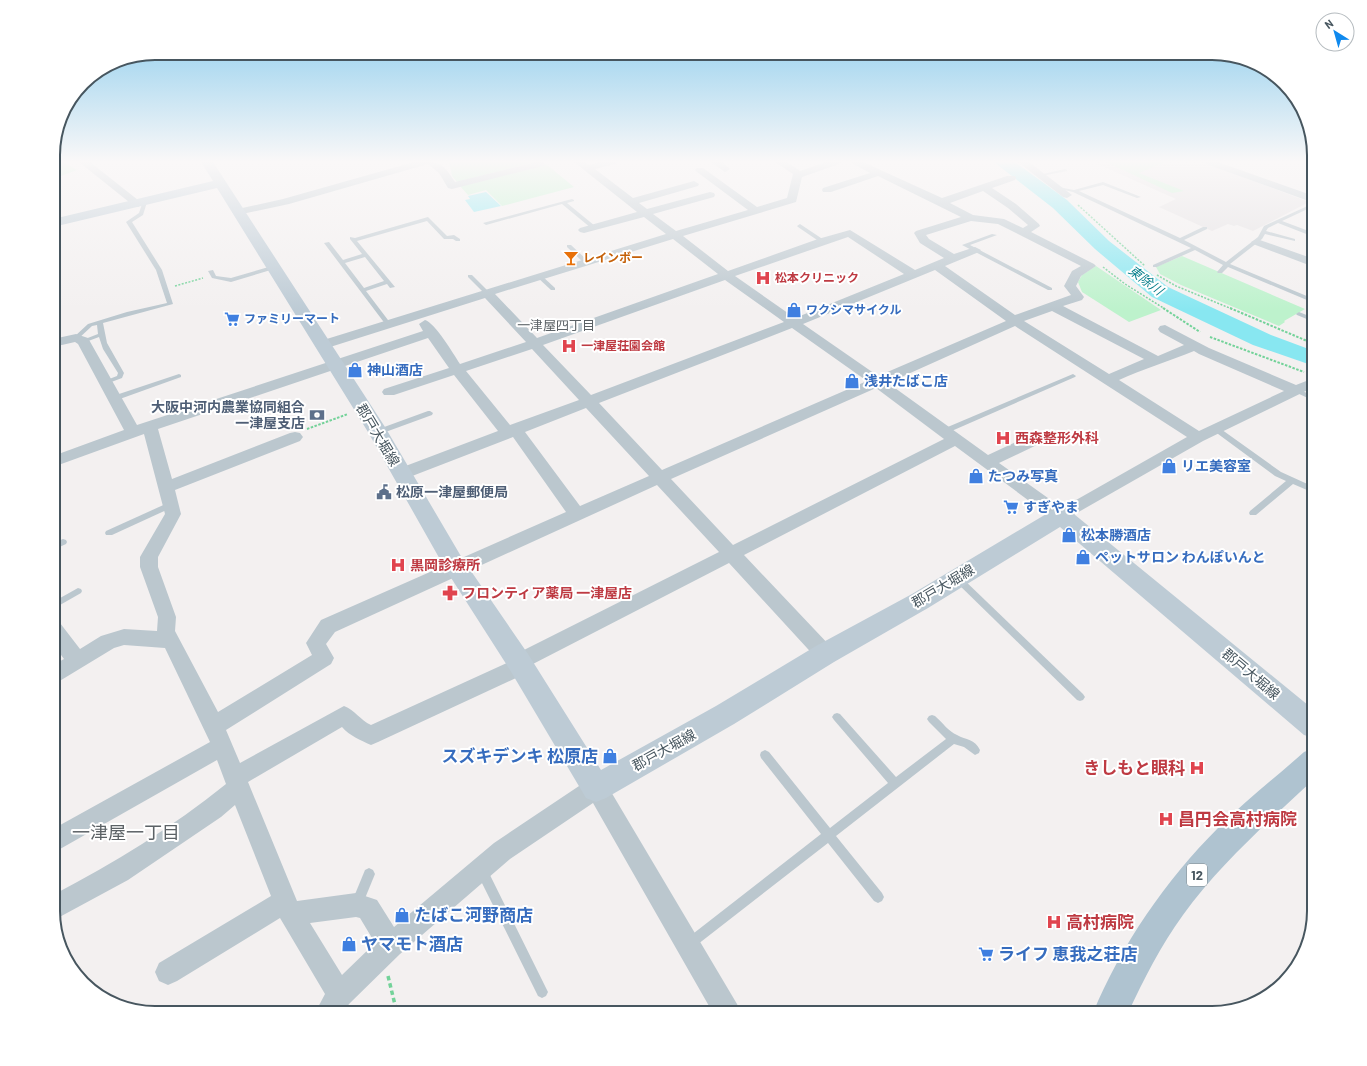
<svg xmlns="http://www.w3.org/2000/svg" width="1367" height="1066" viewBox="0 0 1367 1066" font-family="Barlow,'Noto Sans JP',sans-serif">
  <rect width="100%" height="100%" fill="#f3f0f0"/>
  <path fill="#e4e1e3" d="M1093 162H1203L1309 202 1253 231 1237 225 1234 226 1228 224 1212 231 1159 207 1176 199Z"/>
  <g fill="#bdf2cc">
    <path d="M53 162H63L77 170 53 179Z"/>
    <path d="M449 162H535L457 182 452 176Z"/>
    <path d="M1106 162H1165L1139 173 1184 191 1172 193Z"/>
    <path d="M546 164 574 187 502 206 486 190 468 195 460 186Z"/>
    <path d="M1182 256 1305 309 1284 321 1285 322 1279 326 1181 285 1160 274 1156 267Z"/>
    <path d="M1096 266 1161 310 1129 322 1082 292 1078 282 1082 275Z"/>
  </g>
  <path fill="#88e7f1" d="M486 192 501 206 474 212 465 200 470 199 468 196Z"/>
  <g fill="none" stroke-linecap="round" stroke-linejoin="round">
    <path fill="#88e7f1" fill-rule="evenodd" d="M994 162H1015L1067 200 1109 241 1168 287 1271 335 1314 351V366L1253 345 1152 297 1095 249 1053 208Z"/>
    <g stroke="#73d299" stroke-width="1.5" stroke-dasharray="2 1.5" stroke-linecap="butt">
      <path d="M1078 205 1145 266"/>
      <path d="M1103 267 1125 284 1165 309"/>
      <path d="M1157 275 1176 286 1232 309"/>
      <path d="M175 286 203 278"/>
    </g>
    <g stroke="#73d299" stroke-width="2" stroke-dasharray="2.5 1.5" stroke-linecap="butt">
      <path d="M1163 308 1200 332"/>
      <path d="M1230 308 1314 344"/>
      <path d="M1210 337 1304 372"/>
      <path d="M307 429 348 414"/>
    </g>
    <path stroke="#73d299" stroke-width="3.5" stroke-dasharray="4.5 3" stroke-linecap="butt" d="M388 976 397 1013"/>
    <g fill="#bbc7ce" fill-rule="evenodd">
      <path d="M1065 169 1067 170V171L1041 176 1039 175Z"/>
      <path d="M1103 182 1141 197 1137 198 1103 185 1079 191 1180 238 1203 227H1207V229L1184 240 1226 262 1258 237 1264 226 1314 203V206L1282 221 1314 233V237L1278 223 1268 228 1266 231 1295 239V241L1265 234 1262 239 1230 264 1314 299V303L1228 267 1222 273H1218L1217 272 1223 265 1195 250 1157 267H1153V265L1191 248 1073 192 1056 188 1058 187 1074 190Z"/>
      <path d="M572 199 574 200V201L567 203 595 226V228H591L562 204 486 225 483 223Z"/>
      <path d="M143 201 147 202 143 215 132 222 162 270 173 304 103 323 107 343 124 373 122 378 106 384 104 383V381L117 376 118 373 103 349 99 337 83 343 80 341 98 334 97 325 92 326 78 339H74V337L88 324 127 312 167 303 156 270 126 222 139 213Z"/>
      <path d="M428 217 447 236 454 235 460 239V241H456L453 239H444L427 221 357 241 395 287 390 288 387 284 366 291 391 324 388 326 386 325 324 243 329 242 343 260 362 254 350 239V237L355 238ZM365 257 384 281 364 288 345 263Z"/>
      <path d="M800 224 824 240V242H820L798 227 797 226Z"/>
      <path d="M992 234 997 235 970 245 1052 288V290H1048L962 245Z"/>
      <path d="M567 245H571L588 261V263H584L567 247Z"/>
      <path d="M272 266 274 267V269L231 282 212 278 208 271 213 270 216 276 231 278Z"/>
      <path d="M468 275H472L489 292V294H485L468 277Z"/>
      <path d="M537 275H541L555 288V290H551L537 277Z"/>
      <path d="M1299 312 1314 318V322L1297 315 1296 314Z"/>
      <path d="M179 374 181 375V377L117 400H115L112 398 113 396Z"/>
      <path d="M1073 374 1076 376 1075 377 947 433H945L941 431 943 429Z"/>
      <path d="M1295 388 1314 396V401L1293 391 1292 390Z"/>
      <path d="M428 411H430L433 413 432 415 380 434H378L374 432 376 430Z"/>
      <path d="M1214 427H1218L1281 472 1314 487V493L1293 484 1256 515H1250L1249 513 1250 511 1286 481 1275 476 1214 431 1212 429Z"/>
      <path d="M170 502 174 505 173 507 112 535H106L105 533 106 531Z"/>
      <path d="M63 539 66 540 67 542 66 544 53 550V543Z"/>
      <path d="M957 575 960 576 1083 694 1085 697 1083 700 1080 701 1077 700 954 580 953 578 954 576Z"/>
      <path d="M78 588 81 589 82 591 81 593 53 609V602Z"/>
      <path d="M837 713 840 714 896 777 946 739 929 722 927 719 929 716 932 715 935 716C942 722 949 732 957 735 966 740 975 739 980 750L979 753 975 755 964 747 954 744 836 836 882 893 884 897 882 901 878 903 874 901 828 843 693 948 689 950 685 948 683 944 685 940 821 834 761 758 760 755 761 752 765 750 769 752 830 828 888 783 834 720 832 717 834 714Z"/>
      <path d="M482 865 486 867 546 988 548 992 546 996 542 998 538 996 478 875 476 871 478 867Z"/>
      <path d="M369 868 373 870 375 874 361 908 357 910 353 908 351 904 365 870Z"/>
    </g>
    <g fill="#bbc7ce" fill-rule="evenodd">
      <path d="M79 162H90L143 204 138 207 134 206Z"/>
      <path d="M414 162C439 162 441 160 455 182L536 162H544L545 164 543 166 452 189 448 188 439 173 428 164 289 204 237 215 232 212 233 210 283 199Z"/>
      <path d="M574 162H585L589 165 600 162H617L615 164 595 169 633 198 694 181 699 184 698 186 639 203 647 209 710 192 714 193 715 195 714 197 653 214 676 231 748 210 697 172 695 170 697 168H703L757 207 787 198 793 174 775 162H787L800 171 826 162H841L839 164 802 177 796 202 683 236 728 271 818 239 850 230 915 270 944 258 920 243 914 233 916 231 961 217 878 176 831 192H823L822 190 823 188 870 173 850 162H863L942 198 1007 176H1015L1016 178 1015 180 992 188 1016 204 1039 224 1040 226 1031 232 1094 264 1096 266 1081 276 1076 286 1084 297 1082 300 1063 306 1158 356 1184 345 1160 332 1158 329 1160 326 1165 325 1209 348 1296 385 1314 378V387L1203 441 1061 522 1055 520 955 446 744 555 832 648 835 654 832 660 825 662 818 660 729 563 531 665 529 672 378 742 371 745C360 740 350 736 342 727L248 782 297 901 356 893 377 900 394 927 494 843 588 780 596 777 604 780 737 1004 741 1013H713L593 803 510 859 400 954 349 1004 343 1013H315L325 994 280 918 177 981 168 985 159 981 155 972 159 963 271 896 235 805 221 817 128 880 54 920 53 895C114 863 173 827 226 784L217 760 53 853V829L210 742 165 648 124 645 114 648 53 685V665L64 659 53 644V621L60 623 80 649 101 636 124 629 157 631 158 617 140 567V557L165 514 144 434 53 467V456L124 430 78 344 75 342 53 347V339L76 334 88 338 137 425 423 331 419 324 425 320C435 323 453 353 460 364L526 342 485 298 327 348H317L315 345 317 342 666 234 644 217 584 233 580 232 578 230 580 228 637 212ZM983 191 1008 208 1028 225 1023 228 1004 219 973 215 950 203ZM971 221 998 224 1081 266 1072 271 1064 286 1071 295 1015 315 945 266 979 252 981 250 975 247 954 254 929 239 926 235ZM848 237 904 274 795 318 735 276ZM673 239 718 274 537 338 495 294ZM935 270 1006 321 878 376 803 324ZM725 280 784 322 591 395 543 345ZM1052 311 1144 359 1109 374 1024 321ZM1015 326 1187 437 1062 508 999 463 1041 443 1044 439 1041 435 1036 434 1031 435 988 455 888 383ZM792 328 867 381 662 470 599 403ZM428 338 449 368 384 389 382 392 384 395H394L454 375 498 431 395 470 393 474 395 478 401 480 407 478 513 437 566 512 321 620 306 643 312 655 218 712 175 631 176 617 158 567V557L181 514 175 490 300 441 303 437 300 433 295 432 290 433 172 479 158 429ZM532 349 579 400 510 425 466 371ZM1194 351 1199 354 1284 391 1199 431 1119 380C1143 369 1169 361 1194 351ZM876 388 944 439 733 545 671 479ZM586 408 649 476 580 506 525 432ZM657 485 719 552 512 656 509 662 371 725C360 720 355 710 344 706L240 763 226 730 331 664 334 658 326 644 335 632ZM356 917 360 918 375 943 342 975 310 923Z"/>
      <path d="M711 162H722L730 169 725 172Z"/>
      <path d="M1018 162H1029L1072 195 1067 198 1063 197Z"/>
      <path d="M1204 162H1218L1314 196V203L1206 164Z"/>
      <path d="M1257 239 1314 259V267L1253 244 1251 242Z"/>
    </g>
    <path fill="#bdcbd5" fill-rule="evenodd" d="M201 162H213L385 427 462 558 528 654 601 770 716 706 816 646 912 594 1053 510 1061 508 1069 510 1314 710V738L1304 735 1060 527 928 608 834 662 734 724 606 798 596 802 586 798 510 670 446 570 368 432 217 188 53 227V219L213 181Z"/>
    <path fill="#afc3d0" fill-rule="evenodd" d="M1314 748V779C1268 822 1220 864 1183 915 1161 945 1144 979 1128 1013H1093C1121 945 1166 880 1218 828 1245 801 1276 777 1304 752Z"/>
  </g>
  <linearGradient id="sky" x2="0" y2="1"><stop stop-color="#81c8ec"/><stop offset="0.52" stop-color="#faf8f8"/><stop offset="1" stop-color="#faf8f8" stop-opacity="0"/></linearGradient>
  <rect width="1367" height="311" fill="url(#sky)"/>
  <defs>
    <g id="bar-bare" transform="scale(1.2)"><path d="M-6-5H6L.8 .8V4.5H3.5V6h-7V4.5H-.8V.8Z" fill="#e8710a" stroke="#fff" stroke-width="2.5" paint-order="stroke"/></g>
    <g id="hospital-bare" transform="scale(1.2)"><path d="M-5-5h3v3.5h4V-5h3V5h-3V1.5h-4V5h-3Z" fill="#e0444e" stroke="#fff" stroke-width="2.5" paint-order="stroke"/></g>
    <g id="shop-bare" transform="scale(1.2)"><path d="M-5-2.5h2.3a2.7 3.5 0 0 1 5.4 0H5L5.5 6h-11ZM-1.5-2.5h3a1.5 2.3 0 0 0-3 0Z" fill="#3f7fe0" stroke="#fff" stroke-width="2.5" paint-order="stroke"/></g>
    <g id="supermarket-bare" transform="scale(1.2)"><path d="M-6-5.5h2.5l.6 2H6L4.5 2H-2.5L-4.4-4H-6ZM-1.5 3.2a1.3 1.3 0 1 0 .1 0ZM3 3.2a1.3 1.3 0 1 0 .1 0Z" fill="#3f7fe0" stroke="#fff" stroke-width="2.5" paint-order="stroke"/></g>
    <g id="bank-bare" transform="scale(1.2)"><path d="M-6-4H6V4H-6ZM0-2.3a2.3 2.3 0 1 0 0 4.6a2.3 2.3 0 1 0 0-4.6Z" fill="#5c6f8a" stroke="#fff" stroke-width="2.5" paint-order="stroke"/></g>
    <g id="civic-bare" transform="scale(1.2)"><path d="M-.6-6.5H3V-4.5H.6V-3L4-1V1h2V6H-6V1h2V-1L-.6-3ZM-1.2 2.5V6h2.4V2.5Z" fill="#5c6f8a" stroke="#fff" stroke-width="2.5" paint-order="stroke"/></g>
    <g id="pharmacy-bare" transform="scale(1.2)"><path d="M-2-6h4v4h4v4h-4v4h-4v-4h-4v-4h4Z" fill="#e0444e" stroke="#fff" stroke-width="2.5" paint-order="stroke"/></g>
  </defs>
  <g fill-rule="evenodd">
    <use href="#bar-bare" x="571" y="258"/>
    <use href="#hospital-bare" x="763" y="278"/>
    <use href="#shop-bare" x="794" y="310"/>
    <use href="#supermarket-bare" x="232" y="319"/>
    <use href="#hospital-bare" x="569" y="346"/>
    <use href="#shop-bare" x="355" y="370"/>
    <use href="#shop-bare" x="852" y="381"/>
    <use href="#bank-bare" x="317" y="415"/>
    <use href="#hospital-bare" x="1003" y="438"/>
    <use href="#shop-bare" x="1169" y="466"/>
    <use href="#shop-bare" x="976" y="476"/>
    <use href="#civic-bare" x="384" y="492"/>
    <use href="#supermarket-bare" x="1011" y="507"/>
    <use href="#shop-bare" x="1069" y="535"/>
    <use href="#shop-bare" x="1083" y="557"/>
    <use href="#hospital-bare" x="398" y="565"/>
    <use href="#pharmacy-bare" x="450" y="593"/>
    <use href="#shop-bare" x="610" y="756"/>
    <use href="#hospital-bare" x="1197" y="768"/>
    <use href="#hospital-bare" x="1166" y="819"/>
    <use href="#shop-bare" x="402" y="915"/>
    <use href="#hospital-bare" x="1054" y="922"/>
    <use href="#shop-bare" x="349" y="944"/>
    <use href="#supermarket-bare" x="986" y="954"/>
  </g>
  <g text-anchor="middle" stroke-width="4" stroke-linejoin="round" paint-order="stroke">
    <g font-size="12" font-weight="bold" fill="#c56008" stroke="#fff" text-anchor="start">
      <text x="583" y="262">レインボー</text>
    </g>
    <g font-size="12" font-weight="bold" fill="#be3a42" stroke="#fff" text-anchor="start">
      <text x="775" y="282">松本クリニック</text>
      <text x="581" y="350">一津屋荘園会館</text>
    </g>
    <g font-size="12" font-weight="bold" fill="#366cbe" stroke="#fff" text-anchor="start">
      <text x="806" y="314">ワクシマサイクル</text>
      <text x="244" y="323">ファミリーマート</text>
    </g>
    <g font-size="13" font-style="italic" fill="#077f8c" stroke="#fff">
      <text transform="translate(1146 280) rotate(37)" y="5">東除川</text>
    </g>
    <g font-size="13" fill="#5c6266" stroke="#fff">
      <text x="556" y="330">一津屋四丁目</text>
    </g>
    <rect fill="#fff" stroke="#7e898f" stroke-width="1" x="1187" y="864" width="20" height="22" rx="3"/>
    <g font-size="13" font-weight="bold" fill="#47565f">
      <text x="1197" y="880">12</text>
    </g>
    <g font-size="14" font-weight="bold" fill="#366cbe" stroke="#fff" text-anchor="start">
      <text x="367" y="375">神山酒店</text>
      <text x="864" y="386">浅井たばこ店</text>
      <text x="1181" y="471">リエ美容室</text>
      <text x="988" y="481">たつみ写真</text>
      <text x="1023" y="512">すぎやま</text>
      <text x="1081" y="540">松本勝酒店</text>
      <text x="1095" y="562">ペットサロン わんぽいんと</text>
    </g>
    <g font-size="14" font-weight="bold" fill="#4e5e75" stroke="#fff" text-anchor="end">
      <text x="305" y="412">大阪中河内農業協同組合<tspan x="305" dy="16">一津屋支店</tspan></text>
      <text x="396" y="497" text-anchor="start">松原一津屋郵便局</text>
    </g>
    <g font-size="14" fill="#47565f" stroke="#fff">
      <text transform="translate(378 435) rotate(59)" y="5">郡戸大堀線</text>
      <text transform="translate(943 586) rotate(-31)" y="5">郡戸大堀線</text>
      <text transform="translate(1251 674) rotate(40)" y="5">郡戸大堀線</text>
      <text transform="translate(664 750) rotate(-29)" y="5">郡戸大堀線</text>
    </g>
    <g font-size="14" font-weight="bold" fill="#be3a42" stroke="#fff" text-anchor="start">
      <text x="1015" y="443">西森整形外科</text>
      <text x="410" y="570">黒岡診療所</text>
      <text x="462" y="598">フロンティア薬局 一津屋店</text>
    </g>
    <g font-size="17" font-weight="bold" fill="#366cbe" stroke="#fff" text-anchor="start">
      <text x="598" y="762" text-anchor="end">スズキデンキ 松原店</text>
      <text x="414" y="921">たばこ河野商店</text>
      <text x="361" y="950">ヤマモト酒店</text>
      <text x="998" y="960">ライフ 恵我之荘店</text>
    </g>
    <g font-size="17" font-weight="bold" fill="#be3a42" stroke="#fff" text-anchor="start">
      <text x="1185" y="774" text-anchor="end">きしもと眼科</text>
      <text x="1178" y="825">昌円会高村病院</text>
      <text x="1066" y="928">高村病院</text>
    </g>
    <g font-size="18" fill="#5c6266" stroke="#fff">
      <text x="126" y="839">一津屋一丁目</text>
    </g>
  </g>
  <path d="M0 0H1367V1066H0ZM155 60H1212A95 95 0 0 1 1307 155V911A95 95 0 0 1 1212 1006H155A95 95 0 0 1 60 911V155A95 95 0 0 1 155 60Z" fill="#fff" fill-rule="evenodd"/>
  <path fill="none" stroke="#47565f" stroke-width="2" d="M155 60H1212A95 95 0 0 1 1307 155V911A95 95 0 0 1 1212 1006H155A95 95 0 0 1 60 911V155A95 95 0 0 1 155 60Z"/>
  <g transform="translate(1335 32) rotate(323)"><circle r="19" fill="#ffffff" stroke="#b5bbbf"/>
  <path d="M0-3L7 15L0 10L-7 15Z" fill="#0f89ee"/>
  <text y="-6" font-size="11" font-weight="bold" text-anchor="middle" fill="#47565f">N</text>
  </g>
</svg>
